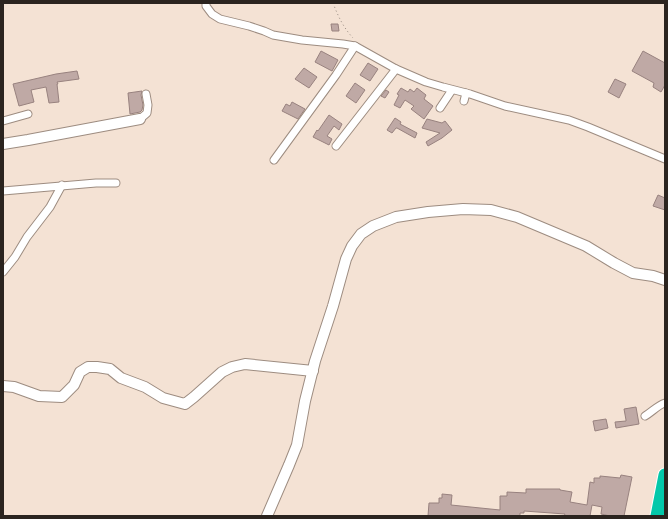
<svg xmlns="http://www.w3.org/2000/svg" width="668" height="519" viewBox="0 0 668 519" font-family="Montserrat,sans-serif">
  <rect width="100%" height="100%" fill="#f4e2d4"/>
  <g fill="#bfa9a5" stroke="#98827f">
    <path d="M331 24H338L339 31H332Z"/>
    <path d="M321 51 338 60 332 71 315 62Z"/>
    <path d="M643 51 665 63V85L661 92 653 87 654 83 632 71Z"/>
    <path d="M368 63 378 69 370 81 360 75Z"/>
    <path d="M304 68 317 77 309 88 295 79Z"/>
    <path d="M77 71 79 79 57 82 58 84H57L59 102 49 103 46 87 31 90 34 102 19 106 13 84 56 74Z"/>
    <path d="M615 79 626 84 619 98 608 92Z"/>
    <path d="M355 83 365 90 356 103 346 96Z"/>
    <path d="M401 88 408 92 410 89 414 92 417 88 426 95 424 99 433 106 424 119 411 109 414 106 405 100 400 108 394 105 399 95 397 94Z"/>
    <path d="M386 90 389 92 385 98 381 96Z"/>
    <path d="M142 91 141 95 143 105 142 110 140 112 130 114 128 93Z"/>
    <path d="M292 102 305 109 298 119 282 111 286 104 290 106Z"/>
    <path d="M329 115 342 124 339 130 334 126 327 136 332 139 329 145 313 137 317 130 318 131Z"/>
    <path d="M395 118 401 122 400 124 417 133 415 138 397 128H396L392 133 387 130Z"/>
    <path d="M427 119 442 123 445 121 452 130 442 138 428 146 426 142 440 133 422 128Z"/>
    <path d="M658 195 665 198V210L653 206Z"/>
    <path d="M636 407 639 424 616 428 615 422 626 421V420L624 409Z"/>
    <path d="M606 419 608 428 595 431 593 421Z"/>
    <path d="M621 475 632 477 624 516H610L601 514 602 507 592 505 590 516H564L565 514 524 511V513H520V516H428L429 503H439V498H442V494L452 495 451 505 500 510V496H507V492L526 493V489H560V490L572 492 570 502 587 505 590 482 594 483V478H600V476L620 478Z"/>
  </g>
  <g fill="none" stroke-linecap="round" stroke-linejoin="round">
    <g stroke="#9d8c80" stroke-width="9">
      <g id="street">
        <path d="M206 3V6L212 14 220 19 249 26 264 31 273 35 302 40 343 44 355 46 396 69 426 82 443 87 470 94 505 106 569 120 588 127 665 159"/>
        <path d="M464 101 466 93"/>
        <path d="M440 108 452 90"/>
        <path d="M140 119 147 113 148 105 146 94"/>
        <path d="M3 121 28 114"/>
        <path d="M336 146 396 69"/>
        <path d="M274 160 336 75 355 46"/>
        <path d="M3 191 96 183H116"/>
        <path d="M3 272 15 257 27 237 50 207 62 185"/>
        <path d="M645 416C652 412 658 405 665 403"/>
      </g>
    </g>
    <g stroke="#9d8c80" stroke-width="12">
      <g id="secondary">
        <path d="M3 144 28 140 140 119"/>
        <path d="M3 386 14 387 39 396 62 397 74 385 80 372 88 367H97L110 369 121 378 145 387 163 398 185 404 194 397 222 372 232 367 245 364 313 371"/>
        <path d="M267 516 289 465 297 445 305 401 315 361 333 306 346 259 352 246 361 234 373 226 396 217 428 212 463 209 491 210 517 217 586 246 614 263 633 273 653 276 665 280"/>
      </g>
    </g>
    <g stroke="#fff" stroke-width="15">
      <path id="highway" d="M657 516 665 475"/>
    </g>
    <path stroke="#92867c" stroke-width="1" stroke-dasharray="1 3" stroke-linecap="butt" d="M333 3C338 16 343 27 353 38"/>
    <use href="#street" stroke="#fff" stroke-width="7"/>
    <use href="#secondary" stroke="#fff" stroke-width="10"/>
    <use href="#highway" stroke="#03c8aa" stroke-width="13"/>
  </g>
  <rect width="668" height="519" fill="none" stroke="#2b241f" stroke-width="8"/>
</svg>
